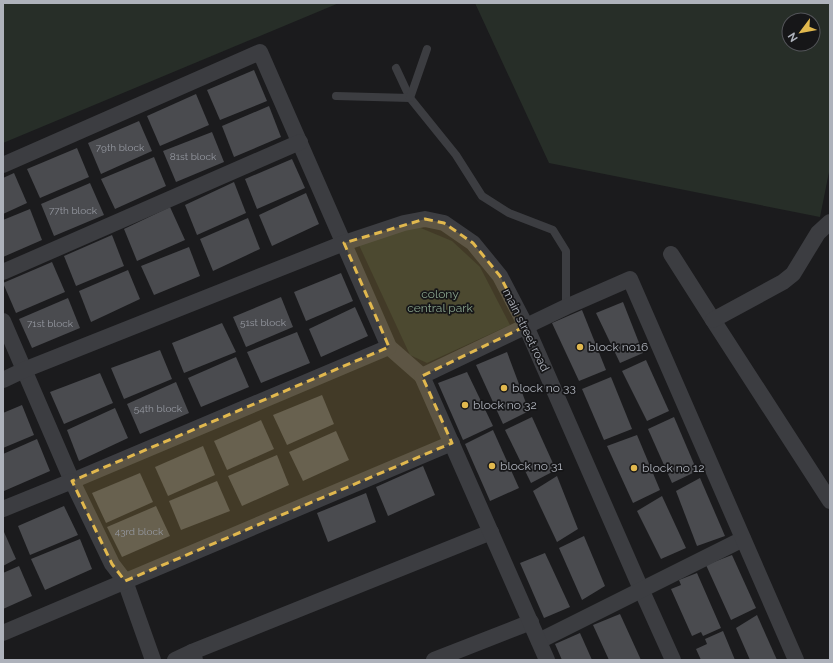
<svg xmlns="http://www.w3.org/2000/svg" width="833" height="663" viewBox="0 0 833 663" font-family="Raleway,sans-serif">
  <rect width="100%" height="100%" fill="#1b1b1d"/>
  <g fill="#272e28" fill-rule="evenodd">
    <path d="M3 3H339L3 143Z"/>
    <path d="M475 3H830V167L820 217 549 163ZM789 20H813V44H789Z"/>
    <path d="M416 226 452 241 480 267 510 325 427 363 410 355 359 245Z"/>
  </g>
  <g fill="#4a4b4f">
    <path d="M254 70 267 101 220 120 207 90Z"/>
    <path d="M196 94 209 125 160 146 147 116Z"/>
    <path d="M269 106 281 137 234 157 222 126Z"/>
    <path d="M139 121 152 151 101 174 88 143Z"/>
    <path d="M212 132 224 162 176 182 163 151Z"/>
    <path d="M77 148 89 177 40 198 27 169Z"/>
    <path d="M154 157 166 186 115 209 101 179Z"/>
    <path d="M292 159 305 188 257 209 245 179Z"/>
    <path d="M14 173 27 203 3 214V178Z"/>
    <path d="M234 182 246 213 197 235 185 205Z"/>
    <path d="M90 183 104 215 54 236 41 204Z"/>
    <path d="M306 193 319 224 272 246 259 215Z"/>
    <path d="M170 207 185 240 137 261 124 229Z"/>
    <path d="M30 209 42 240 3 257V220Z"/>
    <path d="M248 218 260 249 213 271 200 239Z"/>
    <path d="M112 235 124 266 76 286 64 256Z"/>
    <path d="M189 247 200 276 154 295 141 266Z"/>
    <path d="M52 262 65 292 16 313 3 283Z"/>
    <path d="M128 270 140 299 91 322 79 291Z"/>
    <path d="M341 273 353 301 306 321 294 292Z"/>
    <path d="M281 297 293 327 246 347 233 317Z"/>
    <path d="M68 298 80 328 32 348 19 319Z"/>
    <path d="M623 302 643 353 620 363 596 313Z"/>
    <path d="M355 307 368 336 321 357 309 329Z"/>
    <path d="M582 310 606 370 579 381 552 323Z"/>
    <path d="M222 323 236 352 184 373 172 343Z"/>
    <path d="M297 332 310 363 261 383 247 352Z"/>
    <path d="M160 350 172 379 124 399 111 368Z"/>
    <path d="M507 352 529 411 503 424 476 365Z"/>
    <path d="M236 357 249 387 201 407 188 378Z"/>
    <path d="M646 360 669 411 647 421 622 371Z"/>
    <path d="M467 372 493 426 463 440 438 383Z"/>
    <path d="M100 373 113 403 64 424 50 392Z"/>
    <path d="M611 377 632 429 604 440 582 389Z"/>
    <path d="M176 382 189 413 140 434 127 404Z"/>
    <path d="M322 395 334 424 287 445 273 415Z"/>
    <path d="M22 405 34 435 3 448V413Z"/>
    <path d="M115 408 128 438 79 461 67 430Z"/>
    <path d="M532 417 556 470 531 483 505 430Z"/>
    <path d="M674 417 697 471 672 483 648 429Z"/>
    <path d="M261 420 274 449 227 470 214 441Z"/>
    <path d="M493 430 519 488 490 501 465 444Z"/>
    <path d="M336 431 349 460 303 481 289 452Z"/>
    <path d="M637 435 660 490 633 503 607 446Z"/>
    <path d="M37 439 50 471 4 491 3 454Z"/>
    <path d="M203 446 215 475 168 496 155 467Z"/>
    <path d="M277 455 289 485 242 506 228 476Z"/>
    <path d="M423 466 435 495 388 516 376 487Z"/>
    <path d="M140 473 153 502 106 523 92 493Z"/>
    <path d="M557 476 578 529 557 542 533 491Z"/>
    <path d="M700 478 725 536 697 546 676 491Z"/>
    <path d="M217 481 230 511 181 530 169 501Z"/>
    <path d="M366 493 376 522 328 542 317 513Z"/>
    <path d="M662 496 686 548 661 559 637 511Z"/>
    <path d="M64 506 78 535 30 555 18 526Z"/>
    <path d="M156 506 170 536 122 557 107 527Z"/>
    <path d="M3 532H4L16 559 3 566Z"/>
    <path d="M584 536 605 586 582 600 559 548Z"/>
    <path d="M80 539 92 569 45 590 31 559Z"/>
    <path d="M545 553 570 607 544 618 520 563Z"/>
    <path d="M732 555 756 608 731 620 706 565Z"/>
    <path d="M19 566 32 596 3 609V573Z"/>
    <path d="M697 573 721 628 703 636 701 632 692 636 671 589 681 585 679 580Z"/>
    <path d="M620 614 641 660H609L593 625Z"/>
    <path d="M757 615 777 660H750L736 628Z"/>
    <path d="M723 631 735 660H701L696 649 707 644 705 639Z"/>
    <path d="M580 633 592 660H562L555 644Z"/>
  </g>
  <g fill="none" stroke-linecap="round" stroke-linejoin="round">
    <g stroke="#3c3d41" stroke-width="8">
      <path d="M396 68 410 98 456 155 482 196 509 213 553 230 566 251V307"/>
      <path d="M336 96 410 98"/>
      <path d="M410 98 427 49"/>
    </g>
    <g stroke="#3c3d41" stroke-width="16">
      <path d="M3 165 260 52 389 347 422 376"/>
      <path d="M671 254 713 320 830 501"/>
      <path d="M3 272 300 142"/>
      <path d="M713 320 783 282 793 274 818 233 830 222"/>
      <path d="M3 321 72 481 389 347"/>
      <path d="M3 380 24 370 344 243 404 223 425 219 444 223 473 243 500 276 526 326 641 589 673 660"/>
      <path d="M3 509 72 481 112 564 125 581 153 660"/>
      <path d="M3 633 452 443"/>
      <path d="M539 641 743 539"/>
      <path d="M192 652 491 532"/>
      <path d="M175 660 192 652 195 660"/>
      <path d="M434 660 531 622"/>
      <path d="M547 660 422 376 566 307 630 279 796 660"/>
    </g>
  </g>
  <path fill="#e1b84e" fill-opacity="0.2" stroke="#e1b84e" stroke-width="3" stroke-dasharray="8 5" stroke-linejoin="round" d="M425 219 444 223 473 243 500 276 526 326 422 376 452 443 125 581 112 564 72 481 389 347 344 243Z"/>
  <g fill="#e1b84e" stroke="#161618" stroke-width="1.5">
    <circle cx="580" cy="347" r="4"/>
    <circle cx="504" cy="388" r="4"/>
    <circle cx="465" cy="405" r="4"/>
    <circle cx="492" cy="466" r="4"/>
    <circle cx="634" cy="468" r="4"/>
  </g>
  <g text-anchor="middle" stroke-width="3.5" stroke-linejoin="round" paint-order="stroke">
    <g font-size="10" fill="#9598a0">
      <text x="120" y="151">79th block</text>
      <text x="193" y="160">81st block</text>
      <text x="73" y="214">77th block</text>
      <text x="263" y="326">51st block</text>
      <text x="50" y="327">71st block</text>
      <text x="158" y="412">54th block</text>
      <text x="139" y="535">43rd block</text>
    </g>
    <g font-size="12" fill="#88a38b" stroke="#161618">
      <text x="440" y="298">colony<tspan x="440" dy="14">central park</tspan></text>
    </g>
    <g font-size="12" fill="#aeb2bb" stroke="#161618">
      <text transform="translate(526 330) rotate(64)" y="4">main street road</text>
    </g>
    <g font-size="12" fill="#aeb2bb" stroke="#161618" text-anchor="start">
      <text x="588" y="351">block no16</text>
      <text x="512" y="392">block no 33</text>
      <text x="473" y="409">block no 32</text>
      <text x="500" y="470">block no 31</text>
      <text x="642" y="472">block no 12</text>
    </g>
  </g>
  <rect width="833" height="663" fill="none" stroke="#aeb2bb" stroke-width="8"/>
  <g transform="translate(801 32) rotate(238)"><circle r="19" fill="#161618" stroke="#535459"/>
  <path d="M0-3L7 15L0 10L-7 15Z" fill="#e1b84e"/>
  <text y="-6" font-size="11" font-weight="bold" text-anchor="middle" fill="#aeb2bb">N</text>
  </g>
</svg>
